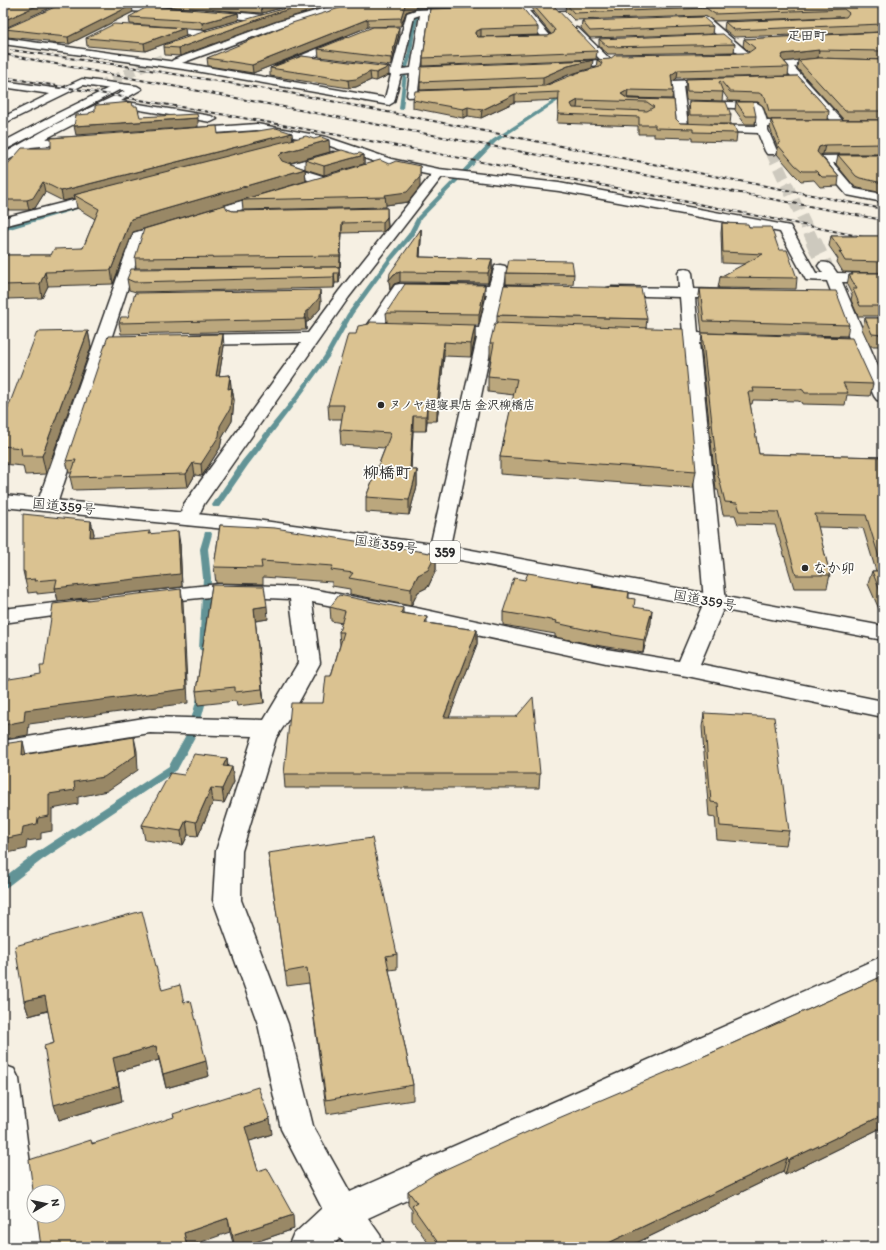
<svg xmlns="http://www.w3.org/2000/svg" width="886" height="1250" viewBox="0 0 886 1250" font-family="Itim,'Klee One',sans-serif">
  <rect width="100%" height="100%" fill="#f6f0e3"/>
  <filter id="ink" filterUnits="userSpaceOnUse"><feTurbulence type="fractalNoise" baseFrequency=".025" numOctaves="2"/><feDisplacementMap in="SourceGraphic" scale="8" xChannelSelector="R" yChannelSelector="G"/><feConvolveMatrix kernelMatrix="1 2 1 2 8 2 1 2 1" color-interpolation-filters="sRGB"/></filter>
  <g filter="url(#ink)">
    <g fill="none" stroke-linecap="round" stroke-linejoin="round">
      <g fill="#629396" fill-rule="evenodd">
        <path d="M418 3H422L415 31 411 58 407 70 405 71 403 70 407 58 411 31Z"/>
        <path d="M819 58 820 60 788 61 786 60Z"/>
        <path d="M851 59H883V61H852Z"/>
        <path d="M405 72 407 73 403 109 401 110 399 109 403 73Z"/>
        <path d="M565 93 569 94 496 142 421 219 413 236 390 263 353 314 329 357 300 397 248 465 219 507H213L212 505 242 461 296 395 324 356 347 314 386 261 408 234 417 217 492 140Z"/>
        <path d="M86 204 91 205 3 231V227Z"/>
        <path d="M205 532H211L212 534 208 549 211 578 209 649 204 652 199 649 203 578 200 549Z"/>
        <path d="M203 691 208 694 198 731 177 770 42 860 7 887 3 888V878L34 854 169 766 188 731 198 694Z"/>
      </g>
      <path stroke="#cdc9be" stroke-width="12" stroke-dasharray="12 6" stroke-linecap="butt" d="M771 151 813 241"/>
      <path stroke="#cdc9be" stroke-width="16" stroke-dasharray="16 8" stroke-linecap="butt" d="M813 240 825 266"/>
      <path stroke="#cdc9be" stroke-width="10" stroke-dasharray="10 5" stroke-linecap="butt" d="M98 86 162 59"/>
      <g stroke="#2b2b2b" stroke-width="3">
        <g id="street">
          <path d="M55 3H96L174 8 178 11 174 14 59 6Z"/>
          <path d="M596 3 600 6 599 8 529 11 553 39 548 42H519L517 40 522 37 541 36 520 12 492 13 488 10 492 7Z"/>
          <path d="M460 8 464 11 463 13 429 15 421 68 451 66 456 69 451 72 420 74 418 91 444 90 448 91 449 93 448 95 408 97 407 95 410 74 401 75 394 102 389 105 190 70 3 44V38L190 64 385 98 391 75 378 73 377 71 382 68 392 69 407 13 416 10ZM420 15 411 68 402 69 414 17Z"/>
          <path d="M209 10 263 15 267 18 263 21 206 15 205 13 206 11Z"/>
          <path d="M705 17 708 18 750 54 752 56 750 58H719L717 56 719 54 738 53 703 23 686 24 682 21 686 18Z"/>
          <path d="M156 27 206 31 211 34 206 37 153 32 151 30 153 28Z"/>
          <path d="M576 28 579 29 612 61 614 63 612 65 558 67 557 65 562 62 601 60 573 33 571 31Z"/>
          <path d="M347 37 352 40 350 42 283 70 279 71 274 68 275 66Z"/>
          <path d="M818 59 883 61V67L818 65 794 67 844 122 846 124 844 126H836L781 65 786 62Z"/>
          <path d="M82 79 137 86 142 89 121 101 211 116 217 119 211 122 111 105 45 139 81 137 85 138 87 140 85 142 31 147 3 163V154L54 125 125 91 83 85 3 124V117L50 94 3 87V81L60 89Z"/>
          <path d="M715 79 719 80 720 82 719 84 683 86 688 125 757 126 753 109 694 106 693 104 694 102 698 101 757 103 762 106 767 121H800L806 124 800 127H768V130L777 151 775 154H767L765 151 758 133 679 130 677 128 672 83 673 81Z"/>
          <path d="M257 124 326 137 391 159 439 169 559 183 790 226 816 273H823L818 266 820 263C830 261 832 266 837 273L883 274V282H842L883 378V401L877 400 874 396 853 348 818 345 816 342 818 339 824 337 849 338 827 281 806 280 780 232 559 191 442 177 349 297 204 504 195 523 188 525 181 523 178 519 184 504 301 343 193 345 187 343 185 340 187 337 193 335 308 333 339 291 431 175 384 165 319 142 257 130 187 135 183 134 181 132 183 130 187 129Z"/>
          <path d="M333 152 337 153 339 156 337 159 300 169 329 178 331 181 329 184H321L283 172 281 169 283 166Z"/>
          <path d="M883 155V163H833L855 189 883 194V202L847 195 817 160 819 157 823 156Z"/>
          <path d="M105 192 110 193 111 196 110 199 3 226V218Z"/>
          <path d="M272 192 277 193 278 196 277 199 144 238 57 504 54 508 47 510 40 508 37 504 133 233Z"/>
          <path d="M500 265 505 266 507 269 504 285 537 287 539 290 537 293 502 294 495 329 528 331 530 334 528 337 522 339 493 338 449 551 446 555 439 557 432 555 429 551 477 338 440 335 438 332 440 329 446 327 479 328 487 294 404 292 384 325 400 327 402 330 400 333C390 336 377 335 367 332L365 329 395 285 400 284 489 285 495 266Z"/>
          <path d="M685 269 690 270 692 273 694 289 728 290 733 291 735 294 733 297 728 298H695L698 333 738 336 740 339 738 342 732 344 699 343 726 602 700 664 883 701V717L687 676 606 663 416 622 312 602 320 663 295 709 276 738 242 851 241 900 288 1024 313 1126 350 1192 883 956V981L368 1218 380 1235 385 1247H346L340 1238 331 1247H288L293 1235 322 1208 281 1129 258 1024 213 900 216 851 253 736 150 733 3 757V741L150 717 264 720 298 663 290 599 219 596 151 603 143 602 140 597 143 592 151 591 219 584 300 587 416 608 606 649 679 661 704 602 683 342 648 340 646 337 648 334 654 332 683 333 680 297 612 295 607 294 605 291 607 288 612 287 679 288 678 273 680 270Z"/>
          <path d="M81 600 89 601 92 606 89 611 3 623V609Z"/>
          <path d="M3 1065 14 1069 19 1079 34 1195V1216H37L41 1247H5L3 1226Z"/>
        </g>
      </g>
      <g stroke="#2b2b2b" stroke-width="3">
        <g id="secondary">
          <path d="M343 3H356L355 5 283 26 179 64H173L171 62 173 60 277 22Z"/>
          <path d="M115 85 120 88 119 90 3 151V142L58 113Z"/>
        </g>
      </g>
      <g stroke="#2b2b2b" stroke-width="3">
        <path id="highway" d="M3 495 256 520 455 547 883 626V640L455 559 256 532 3 507Z"/>
      </g>
      <use href="#street" fill="#fdfcf7" fill-rule="evenodd"/>
      <use href="#secondary" fill="#fdfcf7" fill-rule="evenodd"/>
      <use href="#highway" fill="#fdfcf7" fill-rule="evenodd"/>
      <g stroke="#2b2b2b" stroke-width="2">
        <g id="rail-far1">
          <path d="M11 50 119 65 290 93 883 209"/>
          <path d="M3 54 883 220"/>
          <path d="M3 77C298 125 590 182 883 241"/>
        </g>
      </g>
      <g stroke="#2b2b2b" stroke-width="3">
        <path id="rail" d="M879 240 883 241"/>
      </g>
      <use href="#rail-far1" stroke="#fdfcf7" stroke-width="1.5" stroke-dasharray="4" stroke-linecap="butt"/>
      <use href="#rail" stroke="#fdfcf7" stroke-width="2" stroke-dasharray="6" stroke-linecap="butt"/>
    </g>
    <g fill="#bba77d" stroke="#2b2b2b">
      <path d="M115 3H299L262 13Z"/>
      <path d="M304 3H338L277 21 180 56 165 55 164 47Z"/>
      <path d="M353 3H570L416 8 406 12 401 26 368 27 253 73 208 66 207 58 349 5Z"/>
      <path d="M600 3H799L700 6 699 7 701 8 883 3V32L734 37 724 29 725 22 843 17H842L714 21 705 16 574 20 565 11 566 4Z"/>
      <path d="M533 5 597 51 596 59 423 66V58L430 9 538 27V35L480 37 548 36 551 34 533 12Z"/>
      <path d="M133 12 69 44 48 43V41L7 37 5 29Z"/>
      <path d="M238 13 239 20 203 30 200 29 130 24 129 17Z"/>
      <path d="M582 21 713 26 712 34 590 38 581 28Z"/>
      <path d="M883 32V60L818 58 784 61 789 67 788 76 677 78 672 82 673 91 672 99 627 98 674 100 676 119 680 123H689L688 110 689 101 731 115 730 124H710L737 133 736 142 692 141V138L654 137V134H638V126L557 123 559 100 515 102 481 118 468 116 463 118 413 108V100L545 86 596 68 597 60 748 53 749 52 743 46 744 39Z"/>
      <path d="M399 34 391 66 319 57 318 49Z"/>
      <path d="M186 36 145 51 87 46 86 38Z"/>
      <path d="M599 39 735 44 734 52 608 54 599 46Z"/>
      <path d="M302 56 389 75 376 81 371 80 356 87 349 88 270 76V68Z"/>
      <path d="M798 60H883V120H844L797 68Z"/>
      <path d="M592 68 568 75 543 86 420 90V82Z"/>
      <path d="M798 76 829 111 828 120H768L763 106 758 102 729 101 723 92 722 101 686 100 685 87 686 79Z"/>
      <path d="M736 102 756 116 755 124H745L735 110Z"/>
      <path d="M771 120H883V154H823L821 155 839 177 838 186 820 187 814 180 801 181 794 174 777 154 778 149 770 128Z"/>
      <path d="M218 134 293 139 330 152 288 163 305 169 306 181 133 232 113 284 48 286 42 298 5 299 3 302V255H51L83 248 95 219 77 208 75 198 63 201 45 192 35 208 29 210H3V166L51 148Z"/>
      <path d="M364 155V164L324 175 305 169V160Z"/>
      <path d="M838 155H883V193L858 188 854 186 836 164Z"/>
      <path d="M420 187 408 202 386 205V207L243 210 242 200Z"/>
      <path d="M387 208 388 227 383 232 342 233 340 267 136 268 135 258 227 209 233 211Z"/>
      <path d="M722 223 749 227 779 250 797 278 796 289 718 288 720 277 745 264 722 263 721 233Z"/>
      <path d="M421 229V240L420 257 492 259V270L488 283 400 282 394 284 390 290 389 280Z"/>
      <path d="M831 236H883V316H858L851 300 852 295 847 285 849 275H851L852 273H882L843 272 837 262 838 259 829 246Z"/>
      <path d="M339 267V283H335L334 288 136 292 129 290 127 279Z"/>
      <path d="M506 273 574 274 573 285 506 284Z"/>
      <path d="M700 289 849 325 847 336 702 333 698 300Z"/>
      <path d="M485 295 479 325H475V338L471 357 444 356 437 421H427L426 431H413L411 470H417V486L409 515 366 512V497L385 448 341 445 340 430 342 419H329L328 405 356 334 387 322 386 313Z"/>
      <path d="M321 301 320 309 308 322H306V330L121 334 119 323 128 317Z"/>
      <path d="M497 315 647 319 646 328 696 471 693 488 500 474V457L514 395 488 392V376L491 358H490V343L497 323Z"/>
      <path d="M865 318H883V346H870L862 329Z"/>
      <path d="M88 331 91 347 46 474 25 475 23 466 3 464V421Z"/>
      <path d="M702 333 873 384 870 396 847 395 845 405 802 404 801 402 798 401 753 400 752 404H750L759 454 883 457V609H879L868 584 872 571H876L863 528 818 527 830 575 827 588H794L775 525 738 524 735 515H723L718 490H716L701 345Z"/>
      <path d="M224 346 219 376 230 375 231 388H232L234 400 232 421 222 438 220 448 202 476 195 475 188 487 73 490 70 477 72 473H69L66 461Z"/>
      <path d="M91 521 94 534 93 537 150 533 180 544 182 587 58 601 56 592 37 594V592L28 593 23 571Z"/>
      <path d="M220 525 436 554V570L428 587 418 592 411 606 350 594V589L332 586V582L263 577V584L216 583 214 567Z"/>
      <path d="M525 580 593 584V587L629 592V598L634 607 651 623 643 653 601 646 555 637V634L503 625V612Z"/>
      <path d="M212 585 268 619 255 621 264 703 237 706 236 701 198 705 196 691Z"/>
      <path d="M330 607 403 608V613L427 617V623L477 630V644L449 717 540 774 539 788H285L284 774 323 703 340 645 339 632 342 623 331 621Z"/>
      <path d="M704 713 789 831 786 845 717 840 715 817 709 816 702 727Z"/>
      <path d="M227 758 228 767 234 782 224 803 213 802 198 836 188 835 183 845 145 840 142 825 184 775Z"/>
      <path d="M268 853 397 954V969L389 970 413 1085V1100L327 1114 309 983 287 986Z"/>
      <path d="M883 976V1127L785 1175 783 1172 628 1247H431L412 1220V1210L408 1205V1191L709 1054Z"/>
      <path d="M162 990 184 1003 209 1076 166 1088 159 1060 117 1072 122 1101 59 1120 54 1043 48 1011 29 1016 24 1001Z"/>
      <path d="M272 1134 249 1141 258 1171 294 1229 241 1247H234L230 1232 92 1143Z"/>
    </g>
    <g fill="#986" stroke="#2b2b2b">
      <path d="M43 3H55L56 5 3 29V21Z"/>
      <path d="M273 3H299L262 13 261 6Z"/>
      <path d="M312 3H338L277 21 180 56 179 48 276 13Z"/>
      <path d="M411 3H416V8L406 12 401 26V18L405 5Z"/>
      <path d="M696 3H700V6L698 8 695 4Z"/>
      <path d="M132 5 133 12 69 44 68 37Z"/>
      <path d="M238 13 239 20 203 30 202 23Z"/>
      <path d="M368 19V27L253 73 252 65Z"/>
      <path d="M399 27V34L391 66V58Z"/>
      <path d="M185 28 186 36 145 51 144 43Z"/>
      <path d="M481 29V36L475 40V32Z"/>
      <path d="M819 50 818 58 782 62 781 58 783 54Z"/>
      <path d="M593 60 592 68 568 75 543 86V77L568 66Z"/>
      <path d="M389 67V75L376 81V73Z"/>
      <path d="M678 70 677 78 671 83V75Z"/>
      <path d="M370 72 371 80 356 87 349 88 348 80Z"/>
      <path d="M7 83 8 93 3 100V88Z"/>
      <path d="M628 90 627 98 621 94Z"/>
      <path d="M515 94V102L481 118 482 110Z"/>
      <path d="M578 100 577 108 571 113V104Z"/>
      <path d="M468 107V116L463 118V109Z"/>
      <path d="M198 118V127L76 135 74 126Z"/>
      <path d="M292 133 293 142 74 195 75 198 63 201 61 191Z"/>
      <path d="M329 140 330 152 283 165 279 156 282 153Z"/>
      <path d="M825 145 823 154 818 156 817 152 819 147Z"/>
      <path d="M364 155V164L324 175V166Z"/>
      <path d="M420 166V187L408 202 386 205 385 195Z"/>
      <path d="M305 169 306 181 133 232 113 284 111 270 131 219Z"/>
      <path d="M43 182 45 192 35 208 29 210 27 200Z"/>
      <path d="M387 217 388 227 383 232V222Z"/>
      <path d="M342 223V233L340 267V256Z"/>
      <path d="M421 229V240L419 268V257Z"/>
      <path d="M492 259V270L488 283V273Z"/>
      <path d="M339 267 340 278 339 283Z"/>
      <path d="M45 272 48 286 42 298 40 284Z"/>
      <path d="M400 272V282L394 284 390 290 389 280 394 274Z"/>
      <path d="M334 273 335 283 334 288Z"/>
      <path d="M485 285V295L479 325V314Z"/>
      <path d="M3 290 5 299 3 302Z"/>
      <path d="M320 290 321 301 320 309 308 322V311Z"/>
      <path d="M306 311V330L305 319Z"/>
      <path d="M475 325V338L471 357V344Z"/>
      <path d="M88 331 91 347 46 474 42 456Z"/>
      <path d="M223 334 224 346 217 388 216 376Z"/>
      <path d="M444 342V356L437 421V406Z"/>
      <path d="M230 375 231 387 229 400 228 389Z"/>
      <path d="M232 388 234 400 232 421 222 438 220 448 202 476 201 464 220 426Z"/>
      <path d="M427 406V421L426 431V416Z"/>
      <path d="M413 416V431L410 485V470Z"/>
      <path d="M193 463 195 475 188 487 186 474Z"/>
      <path d="M417 470V486L409 515V500Z"/>
      <path d="M91 521 94 534 92 550 90 537Z"/>
      <path d="M178 531 180 544 182 587 58 601 55 588Z"/>
      <path d="M436 554V570L428 587 418 592 411 606V589L418 575Z"/>
      <path d="M181 589 183 602 188 703 29 724 28 735 5 739 3 733V725L25 710Z"/>
      <path d="M267 606 268 619 255 621 264 703 254 608Z"/>
      <path d="M652 610 651 623 643 653 644 640Z"/>
      <path d="M477 630V644L444 731V717Z"/>
      <path d="M134 737 137 751 138 770 107 791 78 797V804L52 809V831L41 833V839L27 841 26 849 3 854V839L38 818 49 794 74 782Z"/>
      <path d="M23 741 26 755H22Z"/>
      <path d="M227 758 228 772 223 766Z"/>
      <path d="M232 767 234 782 224 803 222 789Z"/>
      <path d="M211 788 213 802 198 836 196 822Z"/>
      <path d="M186 820 188 835 183 845 181 831Z"/>
      <path d="M45 996 49 1010 29 1016 24 1001Z"/>
      <path d="M156 1046 159 1060 117 1072 122 1101 59 1120 54 1105 113 1058Z"/>
      <path d="M206 1061 209 1076 166 1088 163 1074Z"/>
      <path d="M883 1115V1127L785 1175 789 1160Z"/>
      <path d="M270 1119 272 1134 247 1142 245 1127Z"/>
      <path d="M787 1158 783 1172 628 1247H600Z"/>
      <path d="M293 1215 294 1229 241 1247H235L232 1235Z"/>
      <path d="M228 1218 230 1232 187 1247 184 1233Z"/>
    </g>
    <g fill="#dac291" stroke="#2b2b2b" fill-rule="evenodd">
      <path d="M3 3H43L3 21Z"/>
      <path d="M64 3H106L132 5 68 37 47 35 50 34 5 29Z"/>
      <path d="M216 3H273L261 6Z"/>
      <path d="M304 3H312L276 13 179 48 164 47V45L209 30Z"/>
      <path d="M353 3H411L405 5 401 18 368 19 252 65 207 58 292 23 349 5Z"/>
      <path d="M600 3H696L695 4 701 8 831 3H883V24L734 30 725 22 846 17 849 13 844 9 715 14 706 8 574 13 566 4Z"/>
      <path d="M552 4 597 51 423 58 430 9 521 6 538 27 481 29 475 32V34L478 37 548 36 554 33 555 30 533 5Z"/>
      <path d="M149 6 238 13 202 23 199 21 129 17Z"/>
      <path d="M703 17 713 26 590 31 582 21Z"/>
      <path d="M114 24 185 28 144 43 86 38Z"/>
      <path d="M373 27H399L391 58 318 49Z"/>
      <path d="M883 32V51L819 50 783 54 781 58 789 67 678 70 671 75 673 91 628 90 621 94 628 99 674 100 676 119 680 123 734 125 737 133 693 132V129L655 128V125H639V117L558 114 559 92 515 94 482 110 468 107 463 109 413 100 415 91 545 86 577 73 600 67 602 63 597 60 610 59 615 55 748 53 755 48 744 39ZM578 100 647 102 654 107 647 111 573 108 571 104Z"/>
      <path d="M723 34 735 44 608 47 599 39Z"/>
      <path d="M302 56 389 67 376 73 370 72 356 79 348 80 270 68Z"/>
      <path d="M819 58 883 60V111H845L798 60Z"/>
      <path d="M593 60 568 66 543 77 420 82 421 67Z"/>
      <path d="M798 76 829 111H769L765 97 759 93 730 92 721 81 719 82 723 92 687 91 686 79Z"/>
      <path d="M3 83H7L3 88Z"/>
      <path d="M689 101 726 102 731 115H690Z"/>
      <path d="M132 102 133 106H137L140 117 197 114 198 118 74 126 76 115 89 114V113L95 111V106L97 105Z"/>
      <path d="M736 102H753L756 116H746Z"/>
      <path d="M771 120H883V144L825 145 819 147 817 152 839 177H822L816 171H802L795 165 778 145 780 141Z"/>
      <path d="M217 126 218 134 258 131 276 128 292 133 61 191 43 182 33 198 27 200H3V166L5 164H8L22 148H51V138Z"/>
      <path d="M306 136 314 139 321 137 329 140 282 153 279 156 282 161 305 169 131 219 111 270 45 272 40 284 3 285V255H51L54 249 83 248 99 209 74 195Z"/>
      <path d="M342 150 355 154 360 153 364 155 324 166 305 160Z"/>
      <path d="M838 155H883V183L860 178 856 176Z"/>
      <path d="M380 160 389 164 396 161 420 166V177L407 192 385 195 386 197 242 200Z"/>
      <path d="M225 205 227 209 233 211 387 208V217L383 222 342 223 340 256 135 258 144 229Z"/>
      <path d="M722 223 748 224 749 227H771L779 250H787L797 278 720 277 763 254 723 252Z"/>
      <path d="M421 229 419 257 492 259 488 273 400 272 394 274 389 280 390 273Z"/>
      <path d="M831 236H883V262L845 261 839 251 842 252Z"/>
      <path d="M509 260 572 261 574 274 506 273Z"/>
      <path d="M339 267V273H334V277L134 282 127 279 131 269Z"/>
      <path d="M852 273H883V306H860L853 289H857L849 275H853Z"/>
      <path d="M405 284 485 285 479 314 386 313Z"/>
      <path d="M504 285 641 288 647 319 497 315Z"/>
      <path d="M700 289 836 291 849 325 704 321Z"/>
      <path d="M320 290 319 298 308 311H306L305 319 119 323 121 317H128L135 293Z"/>
      <path d="M865 318H883V335L872 334Z"/>
      <path d="M370 322 475 325 471 344 444 342 437 406H427L426 416H413L410 470H417L409 500 366 497 391 433 340 430 344 405H328L348 334H356L358 326 369 324Z"/>
      <path d="M495 323 683 329 696 471 500 457 517 379 488 376 494 343H490Z"/>
      <path d="M88 331 42 456H22L21 448 3 446V421L37 332Z"/>
      <path d="M702 333 852 338 873 384 843 383 848 393H805L803 390 800 389 753 388 754 392H748L759 454 883 457V570L866 515 815 514 830 575H796L778 512 740 511 737 503 725 502 719 478 718 477Z"/>
      <path d="M223 334 216 376 230 375 228 389 232 388 230 409 220 426 219 436 201 464 193 463 186 474 70 477 76 460 66 461 108 336Z"/>
      <path d="M23 514 91 521 90 537 150 531 148 534 178 531 180 574 55 588 57 579 34 581 35 579 25 580V572L23 571Z"/>
      <path d="M220 525 275 528 436 554 428 570 418 575 411 589 349 578 353 573 331 570 333 566 261 561 262 568 214 567Z"/>
      <path d="M872 571H883V596H882Z"/>
      <path d="M528 573 593 584 592 587 629 592 628 598 635 599 634 607 652 610 644 640 602 633 556 623 557 621 503 612 514 578 525 580Z"/>
      <path d="M212 585 264 586 267 606 254 608 262 689 235 692V687L196 691Z"/>
      <path d="M181 589 186 689 25 710 24 721 3 725V680L41 674 40 666H44L53 604Z"/>
      <path d="M339 595 403 608 401 613 427 617 425 623 477 630 444 717H516L533 697 540 774H284L291 703H323L326 676H331L344 632H339L345 611 330 607Z"/>
      <path d="M704 713 774 717 789 831 720 826 718 803 711 802Z"/>
      <path d="M134 737 136 755 104 777 74 782 75 790 49 794V816L38 818 37 824 23 827 22 835 3 839V744L23 741 22 755Z"/>
      <path d="M194 754 227 758 223 766 232 767 222 789 211 788 196 822 186 820 181 831 142 825 170 773 184 775Z"/>
      <path d="M372 838 397 954 386 956 413 1085 326 1100 307 968 285 972 268 853Z"/>
      <path d="M142 911 162 990 180 985 184 1003 191 1001 206 1061 163 1074 156 1046 113 1058 119 1086 54 1105 44 1046 54 1043 45 996 24 1001 15 946Z"/>
      <path d="M883 976V1115L789 1160 787 1158 600 1247H441L412 1206 417 1203 408 1191 435 1174 547 1123 709 1054Z"/>
      <path d="M258 1087 270 1119 245 1127 258 1171 267 1168 293 1215 232 1235 228 1218 184 1233 187 1247H41L37 1216H58V1192H34V1198L29 1160 91 1140 92 1144 174 1117 173 1114Z"/>
    </g>
  </g>
  <g fill="#2b2b2b" stroke="#fdfcf7" stroke-width="1.5">
    <circle cx="381" cy="405" r="4"/>
    <circle cx="805" cy="568" r="4"/>
  </g>
  <g text-anchor="middle" stroke-width="3.5" stroke-linejoin="round" paint-order="stroke">
    <g font-size="12" font-weight="bold" fill="#2b2b2b" stroke="#fdfcf7" text-anchor="start">
      <text x="389" y="409">ヌノヤ超寝具店 金沢柳橋店</text>
    </g>
    <g font-size="13" font-weight="bold" fill="#2b2b2b" stroke="#fdfcf7">
      <text x="807" y="40">疋田町</text>
    </g>
    <rect fill="#fdfcf7" stroke="#6a6a68" stroke-width="1" x="430" y="541" width="30" height="22" rx="3"/>
    <g font-size="13" font-weight="bold" fill="#2b2b2b">
      <text x="445" y="557">359</text>
    </g>
    <g font-size="14" fill="#2b2b2b" stroke="#fdfcf7">
      <text transform="translate(64 506) rotate(6)" y="5">国道359号</text>
      <text transform="translate(386 544) rotate(8)" y="5">国道359号</text>
      <text transform="translate(705 600) rotate(10)" y="5">国道359号</text>
    </g>
    <g font-size="14" font-weight="bold" fill="#2b2b2b" stroke="#fdfcf7" text-anchor="start">
      <text x="813" y="573">なか卯</text>
    </g>
    <g font-size="16" font-weight="bold" fill="#2b2b2b" stroke="#fdfcf7">
      <text x="387" y="478">柳橋町</text>
    </g>
  </g>
  <rect width="886" height="1250" fill="none" stroke="#fdfcf7" stroke-width="16"/>
  <rect x="8" y="8" width="870" height="1234" fill="none" stroke="#2b2b2b" stroke-width="1.5" filter="url(#ink)"/>
  <g transform="translate(46 1204) rotate(81)"><circle r="19" fill="#fdfcf7" stroke="#a9a8a5"/>
  <path d="M0-3L7 15L0 10L-7 15Z" fill="#2b2b2b"/>
  <text y="-6" font-size="11" font-weight="bold" text-anchor="middle" fill="#2b2b2b">N</text>
  </g>
</svg>
